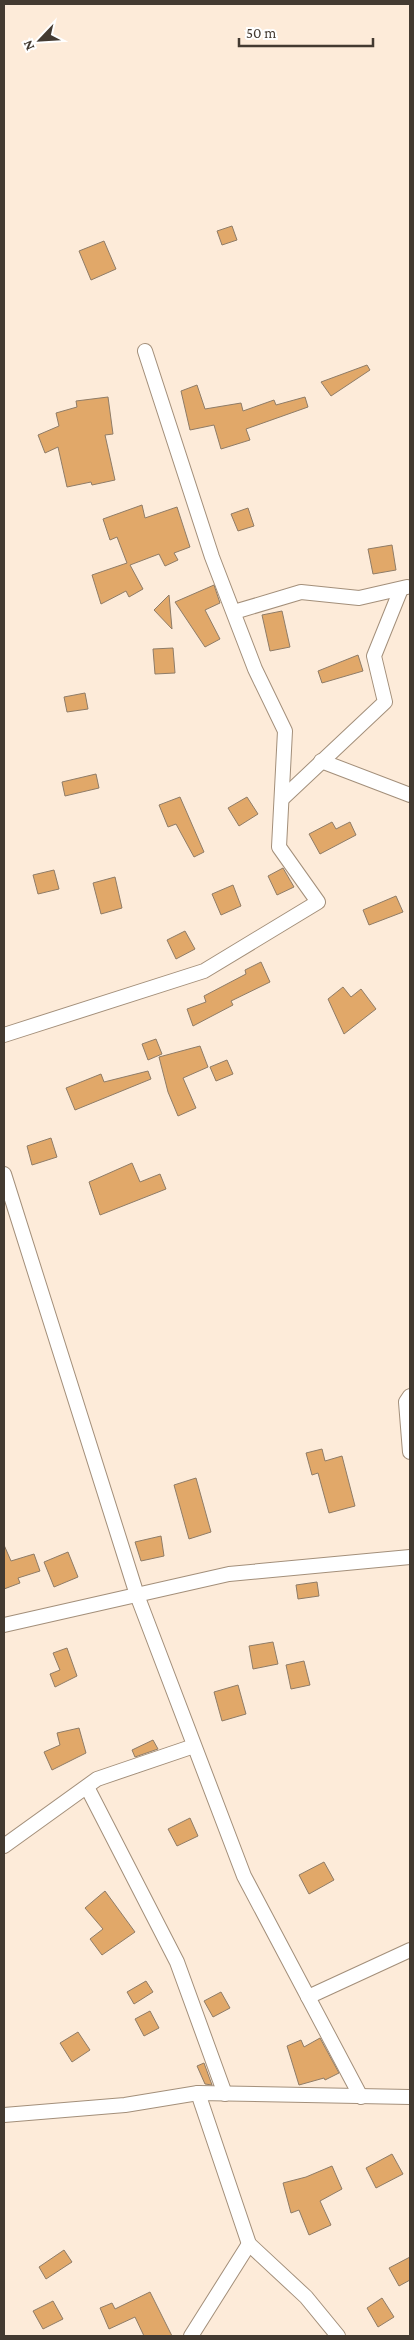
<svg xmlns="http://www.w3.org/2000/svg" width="414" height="2340" viewBox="0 0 414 2340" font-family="'Crimson Pro',serif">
  <rect width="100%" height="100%" fill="#fdebd9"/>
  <g fill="#e1a869" stroke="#8f7c67">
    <path d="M232 226 237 240 222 245 217 231Z"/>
    <path d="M104 241 116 269 91 280 79 251Z"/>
    <path d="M367 365 370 370 331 396 321 382Z"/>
    <path d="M197 385 205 409 241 403 243 411 274 400 276 405 305 397 308 407 246 429 250 440 221 449 214 425 190 430 181 391Z"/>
    <path d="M108 397 113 434 105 435 115 480 92 485 91 482 67 487 58 447 45 453 38 435 59 426 56 413 77 407 76 401Z"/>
    <path d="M142 505 145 518 177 507 190 547 174 553 178 560 165 566 159 554 130 565 143 589 129 597 126 591 101 604 92 575 127 563 117 537 110 540 103 519Z"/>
    <path d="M248 508 254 526 238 531 231 514Z"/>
    <path d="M392 545 396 570 373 574 368 549Z"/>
    <path d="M214 585 220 603 205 610 220 639 205 647 175 602Z"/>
    <path d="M169 595 172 629 154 610Z"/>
    <path d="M282 611 290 647 270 651 262 615Z"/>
    <path d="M173 648 175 673 155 674 153 649Z"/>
    <path d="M358 655 363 671 322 683 318 671Z"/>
    <path d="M85 693 88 709 67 712 64 697Z"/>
    <path d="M96 774 99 788 65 796 62 782Z"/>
    <path d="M180 797 204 852 194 857 176 824 168 827 159 805Z"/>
    <path d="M247 797 258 814 239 826 228 808Z"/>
    <path d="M332 822 336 829 350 822 356 835 320 854 309 834Z"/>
    <path d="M283 868 294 887 277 895 268 876Z"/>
    <path d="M54 870 59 889 38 894 33 875Z"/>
    <path d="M115 877 122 908 101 914 93 883Z"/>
    <path d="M233 885 241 906 221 915 212 894Z"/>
    <path d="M396 896 403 912 369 925 363 910Z"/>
    <path d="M185 931 195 949 176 959 167 940Z"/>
    <path d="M261 962 270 982 231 1001 233 1005 193 1026 187 1009 206 1002 204 996 246 974 245 970Z"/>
    <path d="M343 987 351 997 361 989 376 1009 344 1034 328 999Z"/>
    <path d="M156 1039 162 1054 148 1060 142 1044Z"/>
    <path d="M200 1046 208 1067 183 1078 196 1108 178 1116 168 1092 159 1057Z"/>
    <path d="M227 1060 233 1074 216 1081 210 1067Z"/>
    <path d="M148 1071 151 1079 75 1110 66 1088 101 1074 104 1082Z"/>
    <path d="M51 1138 57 1157 32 1165 27 1146Z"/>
    <path d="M132 1163 140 1182 160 1174 166 1189 100 1215 89 1182Z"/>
    <path d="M322 1449 325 1461 342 1456 355 1506 329 1513 318 1473 312 1475 306 1453Z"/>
    <path d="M196 1478 211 1532 189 1539 174 1485Z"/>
    <path d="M161 1536 164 1556 141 1561 135 1542Z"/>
    <path d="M4 1545 11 1561 34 1554 40 1571 18 1578 20 1583 4 1589Z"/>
    <path d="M68 1552 78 1577 54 1587 44 1562Z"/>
    <path d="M317 1582 319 1596 298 1599 296 1585Z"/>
    <path d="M273 1642 278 1664 253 1669 249 1646Z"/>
    <path d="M67 1648 77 1676 55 1687 50 1674 60 1670 53 1653Z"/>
    <path d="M304 1661 310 1685 291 1689 286 1665Z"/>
    <path d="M238 1685 246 1714 222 1721 214 1692Z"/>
    <path d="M79 1728 86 1753 52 1770 44 1752 60 1745 57 1733Z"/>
    <path d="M153 1740 158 1749 135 1757 132 1750Z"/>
    <path d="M190 1818 198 1836 177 1846 168 1829Z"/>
    <path d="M324 1862 334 1880 309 1894 299 1875Z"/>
    <path d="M105 1891 135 1932 102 1955 90 1939 103 1929 85 1908Z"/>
    <path d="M146 1981 153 1992 134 2004 127 1992Z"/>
    <path d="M221 1992 230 2008 213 2017 204 2001Z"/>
    <path d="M150 2011 159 2028 144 2036 135 2019Z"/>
    <path d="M78 2032 90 2050 72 2062 60 2043Z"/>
    <path d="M320 2038 339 2073 325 2080 324 2078 299 2085 287 2046 301 2040 304 2047Z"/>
    <path d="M204 2063 212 2085 205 2084 197 2066Z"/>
    <path d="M392 2154 403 2174 376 2188 366 2168Z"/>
    <path d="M332 2166 342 2189 320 2201 331 2225 309 2235 299 2210 291 2213 283 2183 306 2177Z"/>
    <path d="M64 2250 72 2262 46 2279 39 2267Z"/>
    <path d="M410 2257V2280L399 2286 389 2268Z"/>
    <path d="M150 2292 172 2336H144L135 2317 109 2329 100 2308 112 2303 115 2309Z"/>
    <path d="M382 2298 394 2317 378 2327 367 2308Z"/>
    <path d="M53 2301 63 2319 43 2329 33 2311Z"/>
  </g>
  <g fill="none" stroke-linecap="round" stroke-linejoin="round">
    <g stroke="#a38f7a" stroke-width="16">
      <g id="minor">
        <path d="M234 612 301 592 359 598 407 587"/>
        <path d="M321 761 410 795"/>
        <path d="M283 798 385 702 374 656 401 589"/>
        <path d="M4 1035 204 971 318 902 279 847 285 731 255 669 212 557 145 351"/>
        <path d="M4 1174 137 1595 244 1876 361 2097"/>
        <path d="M410 1396 406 1402 410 1452"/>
        <path d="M4 1625 229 1574 410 1557"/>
        <path d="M87 1787 177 1962 225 2094"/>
        <path d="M4 1846 97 1779 194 1746"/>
        <path d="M308 1997 410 1950"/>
        <path d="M198 2093 249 2244 306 2297 338 2336"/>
        <path d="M4 2115 125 2105 198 2093 410 2097"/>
        <path d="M191 2336 249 2244"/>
      </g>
    </g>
    <use href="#minor" stroke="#fff" stroke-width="14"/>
  </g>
  <rect width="414" height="2340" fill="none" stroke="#433a31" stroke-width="10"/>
  <g transform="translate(40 40) rotate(245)" stroke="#ffffff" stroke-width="4" paint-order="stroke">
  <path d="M0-4L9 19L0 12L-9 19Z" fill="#433a31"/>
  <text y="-8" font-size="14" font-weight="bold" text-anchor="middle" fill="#433a31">N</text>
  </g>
  <path d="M239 38v8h134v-8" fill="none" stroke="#433a31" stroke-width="2.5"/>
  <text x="246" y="38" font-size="15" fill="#433a31" stroke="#ffffff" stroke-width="4" paint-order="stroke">50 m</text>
</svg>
